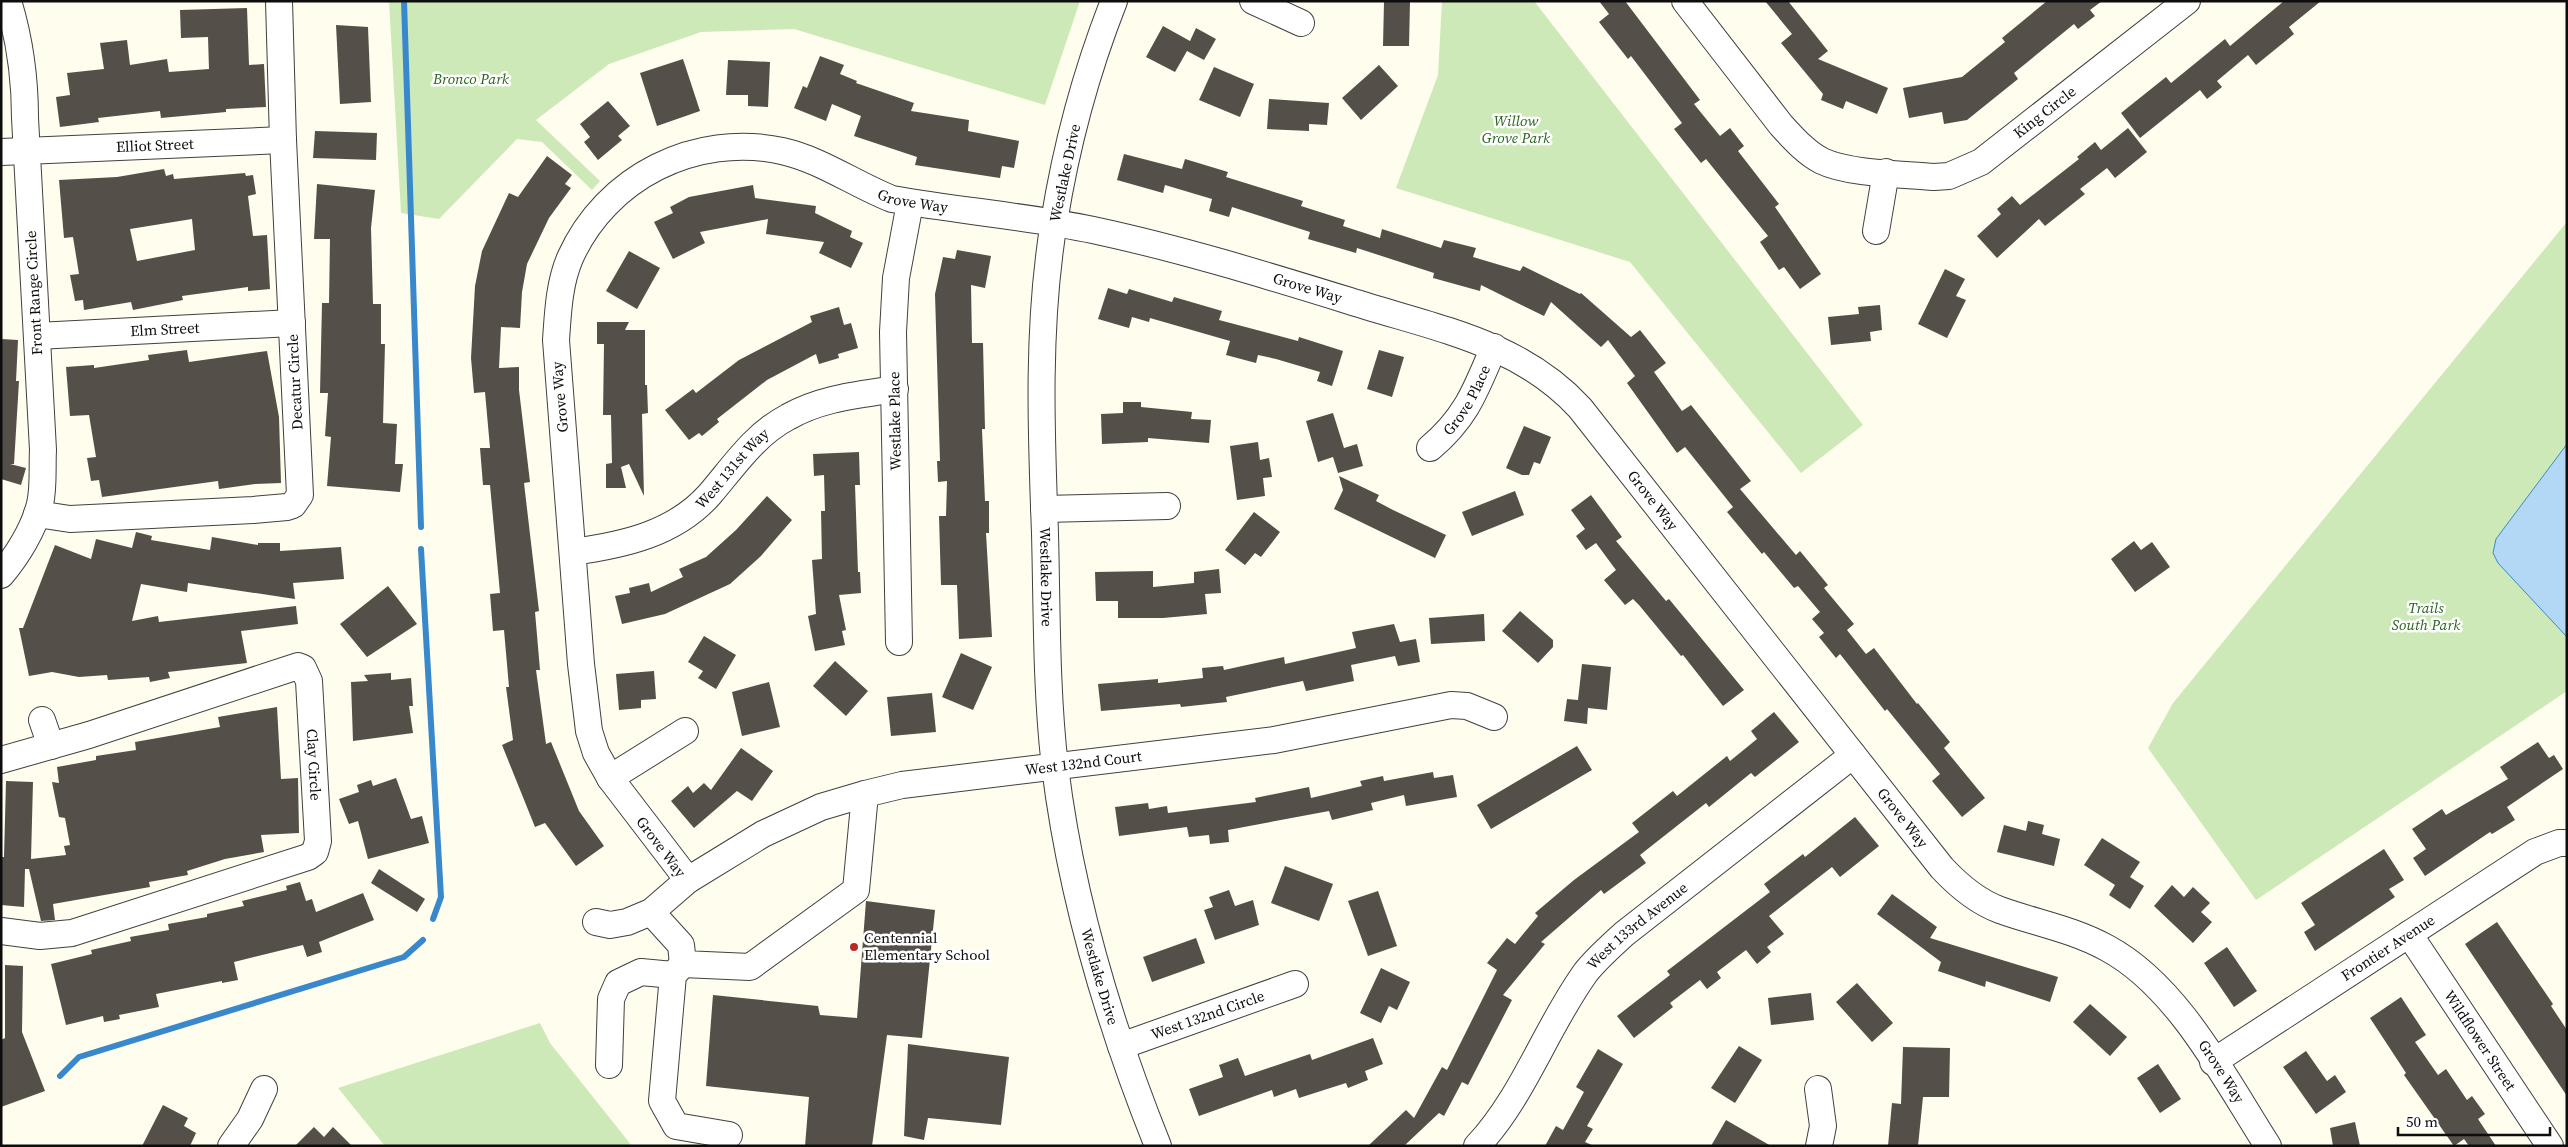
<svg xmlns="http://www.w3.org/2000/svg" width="2568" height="1147" viewBox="0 0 2568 1147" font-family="'Source Serif 4',serif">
  <rect width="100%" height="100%" fill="#fffded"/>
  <g fill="#cde9b7">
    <path d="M389 1H1080L1045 105 794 29 701 32 609 64 536 120 600 181 592 190 542 142 517 139 439 219 401 213Z"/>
    <path d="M1442 1H1534L1863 425 1801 473 1630 262 1396 188 1438 75Z"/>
    <path d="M2566 223 2567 691 2256 900 2148 748 2173 703Z"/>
    <path d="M540 1023 550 1043 632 1146H385L338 1088Z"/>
  </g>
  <path fill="#b2d8f5" stroke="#3a88cc" d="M2567 444V637L2498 563 2493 553 2496 539Z"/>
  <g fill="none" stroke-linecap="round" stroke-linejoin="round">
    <g stroke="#3a88cc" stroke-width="6">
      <path d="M404 1 421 527"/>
      <path d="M421 549 441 897 433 919"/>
      <path d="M60 1076 79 1057 404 957 423 940"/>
    </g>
  </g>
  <g fill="#554f49" fill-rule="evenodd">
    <path d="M1599 1H1625L1700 100 1694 104 1720 136 1730 128 1744 146 1738 151 1779 204 1775 207 1821 274 1800 289 1784 267 1779 270 1760 242 1768 236 1706 159 1701 163 1674 129 1682 123 1631 56 1628 59 1599 22 1609 14Z"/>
    <path d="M1765 1H1788L1828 51 1818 59 1888 88 1877 114 1846 101 1843 109 1821 100 1823 94 1781 43 1792 34Z"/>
    <path d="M2047 1H2102L2090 10 2095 16 2078 29 2074 24 2014 73 2018 79 1967 120 1944 124 1942 112 1909 118 1903 88 1962 77 2005 42 2002 38Z"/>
    <path d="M2284 1H2321L2289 27 2294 34 2256 65 2248 55 2217 81 2222 87 2207 99 2200 90 2140 138 2121 113 2166 77 2171 83 2225 39 2230 46Z"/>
    <path d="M1384 2H1410L1409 46H1383Z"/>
    <path d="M247 8 249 65 264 64 266 107 226 109V112L161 118 160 111 98 118 99 122 60 127 56 97 70 95 67 73 104 69 100 43 127 40 130 65 167 59 169 72 209 69 208 37 181 38 180 10Z"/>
    <path d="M336 25 368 27 371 102 340 104Z"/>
    <path d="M1163 26 1190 41 1196 28 1216 39 1204 60 1187 51 1175 72 1146 57Z"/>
    <path d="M820 56 844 65 840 74 857 81 856 83 914 103 911 111 969 120 968 131 1019 141 1014 168 1002 166 1000 178 915 165 917 157 854 136 861 116 832 104 826 121 794 108 803 86 807 88Z"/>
    <path d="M683 59 700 111 657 126 640 73Z"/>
    <path d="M728 60 770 62 768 107 748 106V95H726Z"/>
    <path d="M1379 65 1398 86 1361 120 1342 98Z"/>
    <path d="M1214 67 1254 84 1240 117 1199 100Z"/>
    <path d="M1269 99 1329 103 1327 125 1309 124V131L1267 129Z"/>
    <path d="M608 101 630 126 618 136 622 140 598 160 584 142 590 137 580 124Z"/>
    <path d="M2128 128 2147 152 2115 178 2107 168 2080 189 2085 194 2045 226 2039 219 1997 258 1977 236 2001 214 1997 209 2012 196 2020 205 2079 159 2077 157 2095 142 2101 150Z"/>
    <path d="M315 131 377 133 376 160 313 158Z"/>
    <path d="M1124 154 1182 169 1185 159 1228 172 1226 177 1303 201 1301 206 1345 220 1343 226 1380 238 1382 229 1441 248 1444 240 1476 248 1473 257 1520 271 1523 266 1580 294 1581 293 1631 337 1640 330 1666 363 1654 372 1682 411 1691 405 1751 481 1740 489 1796 555 1800 551 1828 585 1824 588 1854 624 1847 630 1866 654 1874 648 1917 704 1918 703 1950 742 1944 748 1985 798 1962 817 1932 781 1940 774 1887 709 1885 711 1840 654 1836 658 1819 637 1824 633 1812 619 1820 612 1798 586 1794 588 1764 552 1762 554 1727 512 1733 507 1685 447 1677 453 1627 383 1635 376 1608 340 1601 347 1551 302 1544 316 1481 285 1480 291 1433 278 1434 273 1357 248 1356 253 1308 239 1310 232 1232 207 1229 217 1209 211 1212 199 1165 185 1163 193 1117 180Z"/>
    <path d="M547 156 572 175 565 184 571 188 549 218 527 264 522 292 520 328 501 327 499 368 519 367V390L530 482 524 483 539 611 535 612 540 670H536L546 744 551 742 579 811 604 846 576 866 545 823 535 827 502 745 513 740 506 687H509L504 630 493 631 490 594 500 593 490 485H483L480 448H490L485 392 474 393 471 358 475 286 482 251 509 193 518 197Z"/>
    <path d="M164 169 166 176 173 174 174 179 245 173 246 176 253 175 256 194 248 196 253 236 267 235 270 289 248 291V287L182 296 183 300 133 310 131 302 84 310 83 300 75 301 70 275 79 274 73 237 64 238 59 180 117 177ZM192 219 195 250 137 261 130 229Z"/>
    <path d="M317 184 375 190 371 228 373 304H381V344H385L383 423 397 424 395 464H403L400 492 327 486 331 437 325 436 328 393H320L322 303H329L330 239H314Z"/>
    <path d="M753 185 755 198 816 206 815 213 852 231 850 237 863 243 851 268 819 253 824 242 766 234 768 219 700 232 705 243 673 259 654 222 673 213 670 207 689 197Z"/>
    <path d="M957 250 991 256 985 288 971 285 972 343H983L985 429H982L985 501H989V533H986L992 637 959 639 957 585H941L939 516H946L947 481 938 482 937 461H940L935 294 943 257 955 259Z"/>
    <path d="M629 251 660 268 637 309 606 291Z"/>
    <path d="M1945 269 1965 279 1956 296 1966 300 1947 338 1918 324Z"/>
    <path d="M1108 288 1127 294 1129 289 1172 302 1174 297 1222 311 1219 320 1298 341 1299 337 1343 351 1332 386 1317 381 1320 372 1276 359 1258 355 1256 363 1226 355 1230 341 1150 318 1149 322 1132 317 1129 328 1098 319Z"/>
    <path d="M1880 305 1882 330 1870 332 1871 341 1831 345 1828 317 1859 314 1858 307Z"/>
    <path d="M839 307 844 325 851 323 858 348 838 354 839 358 819 364 816 354 767 380 717 419 719 422 702 436 699 433 689 440 665 410 693 389 696 393 739 360 812 322 810 316Z"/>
    <path d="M597 322H629L625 330H645V385H647L648 413 642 414 644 496 629 464 621 467 626 488H606V464L612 463 611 415H603L604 344H597Z"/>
    <path d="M1 339 18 340 16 381H19L14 464H10L26 468 21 485 1 479Z"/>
    <path d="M187 350 189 362 267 351 279 417 281 483 255 484 219 489 218 481 102 497 99 480 91 481 87 458 96 457 89 415 70 416 66 367 94 365V368L149 360 148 355Z"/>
    <path d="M1379 350 1404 357 1392 397 1367 389Z"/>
    <path d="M1123 402H1141V407L1192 412 1191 419 1211 420 1209 443 1148 438V442L1102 444 1101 414 1123 413Z"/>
    <path d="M1333 413 1344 448 1357 444 1363 466 1338 473 1333 457 1318 462 1306 421Z"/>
    <path d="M1524 426 1551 437 1540 464 1534 462 1529 475H1522L1506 468Z"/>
    <path d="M1258 442 1260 460 1269 458 1272 477 1263 478 1265 496 1237 500 1230 446Z"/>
    <path d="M859 452 860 485H855L858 572H860L861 593 839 595 846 630 842 631 845 645 815 651 808 616 816 614 812 560 822 559 821 511H825L824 475 814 476 813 454Z"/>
    <path d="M1339 476 1379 495 1376 501 1393 510 1446 535 1435 558 1334 509 1343 490Z"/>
    <path d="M1515 491 1524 515 1472 536 1462 512Z"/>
    <path d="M1591 495 1622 537 1616 541 1666 601 1669 599 1744 690 1723 706 1683 655 1681 656 1639 605 1633 599 1625 605 1604 580 1616 570 1596 543 1586 550 1576 536 1585 529 1571 510Z"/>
    <path d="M767 496 792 520 761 556 730 584 665 614 622 624 615 596 630 593 629 588 649 583 651 592 683 577 679 569 706 557 736 530Z"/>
    <path d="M1254 512 1280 532 1261 557 1255 553 1245 565 1225 550Z"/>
    <path d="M136 532 152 536 151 540 210 550 212 537 258 545V543H280V551L341 547 344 579 293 583 295 599 188 583 187 592 141 584 132 621 158 616 159 622 296 606 298 624 241 631 247 663 168 672 170 678 150 682 149 677 108 680 107 675 79 677 52 672 29 676 19 628H23L55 545 91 559 96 539 132 548Z"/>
    <path d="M2134 541 2141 550 2152 542 2170 567 2135 592 2111 559Z"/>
    <path d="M1219 569 1221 593 1205 594 1207 614 1163 618H1118V601H1096L1095 572 1153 571V587L1194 583V572Z"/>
    <path d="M388 586 417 624 367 657 340 624Z"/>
    <path d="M1520 611 1553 640V647L1538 663 1502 631Z"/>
    <path d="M1484 614 1485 641 1431 644 1429 618Z"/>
    <path d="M1394 624 1400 642 1416 639 1420 662 1398 666 1395 656 1351 665 1354 681 1306 691 1303 681 1226 697 1227 702 1181 707 1180 704 1101 711 1098 684 1158 679V683L1203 678 1202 668 1223 666 1224 670 1284 657 1285 664 1356 648 1352 632Z"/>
    <path d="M704 636 736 655 716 689 698 678 703 671 688 662Z"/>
    <path d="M961 653 992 667 973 710 942 697Z"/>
    <path d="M835 661 868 691 846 716 813 686Z"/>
    <path d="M1582 664 1611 667 1607 710 1588 708 1587 724 1564 721 1567 699 1578 700Z"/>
    <path d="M654 671 656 699 641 700V708L619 710 616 674Z"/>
    <path d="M391 673V680L411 678 413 706H409L413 733 353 741 351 682 368 681 364 675Z"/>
    <path d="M769 682 780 727 742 736 732 692Z"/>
    <path d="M932 693 936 732 891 736 887 697Z"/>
    <path d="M277 707 281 779 298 778 299 833 261 835 264 852 225 859 187 871 188 875 149 882 150 887 53 904 55 920 41 921 29 869H25L24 907 1 905V857H4L6 781 33 782 31 859 66 855 64 846 70 845 65 818 59 817 52 782 59 783 57 767 96 760V756L136 750 135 742 220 727 218 717Z"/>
    <path d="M1774 712 1799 742 1755 777 1751 773 1709 807 1706 803 1640 855 1646 863 1604 894 1601 890 1541 942 1545 944 1503 995 1512 1000 1468 1085 1462 1082 1444 1116 1439 1113 1404 1146H1368L1406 1110 1414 1118 1442 1067 1447 1070 1497 970 1487 963 1507 938 1515 944 1538 916 1535 913 1574 880 1639 832 1632 823 1673 791 1677 796 1727 756 1730 761 1757 739 1751 731Z"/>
    <path d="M2538 742 2549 758 2554 755 2563 769 2507 807 2515 820 2492 834 2490 832 2425 876 2413 858 2426 849 2412 829 2442 809 2446 815 2508 779 2500 767Z"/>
    <path d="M1577 746 1592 770 1491 829 1477 805Z"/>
    <path d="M741 748 773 771 752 801 737 791 694 828 671 801 688 786 693 793 704 783 711 790Z"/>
    <path d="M1433 772 1434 778 1453 775 1457 797 1406 806 1404 795 1371 803 1373 810 1332 820 1329 811 1228 830 1229 842 1210 844 1209 835 1189 837 1187 827 1119 836 1115 807 1148 803 1149 809 1167 806 1168 813 1256 802 1255 798 1309 787 1311 798 1362 786 1360 781 1383 776 1384 781Z"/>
    <path d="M396 778 411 819 422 816 429 843 368 859 358 821 349 824 339 799 359 792 357 785 371 780 373 786Z"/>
    <path d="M1855 817 1879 846 1840 877 1832 867 1769 916 1784 934 1767 947 1771 952 1757 964 1746 950 1717 972 1721 978 1707 989 1700 980 1670 1003 1673 1007 1634 1038 1617 1016 1670 975 1667 971 1770 892 1764 884 1803 854 1805 857Z"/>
    <path d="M2028 821 2044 825 2042 834 2060 839 2054 866 1997 852 2004 825 2026 831Z"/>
    <path d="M2102 838 2140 862 2130 877 2144 886 2130 909 2109 895 2115 885 2084 865Z"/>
    <path d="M2384 849 2404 880 2389 889 2395 897 2315 951 2304 932 2315 925 2301 903Z"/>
    <path d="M1285 866 1333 884 1319 921 1271 903Z"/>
    <path d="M379 869 425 899 417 912 371 883Z"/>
    <path d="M300 882 306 901 312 899 316 912 363 893 374 920 319 942 322 952 307 957 303 945 234 962 238 980 222 983V981L156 994 159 1007 119 1015 120 1019 104 1022 103 1016 66 1025 51 964 92 954 91 950 131 941 130 937 169 930 168 924 207 917V914L244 906 242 901 287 890 286 886Z"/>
    <path d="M2172 885 2184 897 2193 887 2210 903 2201 912 2212 922 2193 943 2154 906Z"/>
    <path d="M1229 890 1235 906 1253 900 1259 925 1215 940 1204 910 1213 907 1209 897Z"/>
    <path d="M1378 891 1397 946 1368 956 1348 901Z"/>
    <path d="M1892 894 1937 927 1930 938 2058 977 2050 1002 1986 981 1985 987 1938 971 1941 962 1877 914Z"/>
    <path d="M866 901 935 910 922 1038 887 1035 872 1146H805L809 1097 706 1086 713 995 818 1006 820 1015 857 1018Z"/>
    <path d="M2497 922 2553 1004 2551 1006 2567 1030V1096L2465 944Z"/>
    <path d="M1196 938 1205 963 1152 982 1143 957Z"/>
    <path d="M2227 947 2257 991 2234 1007 2204 963Z"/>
    <path d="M5 965 23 966 22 1032 45 1091 1 1107V1040L5 1038Z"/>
    <path d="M1381 968 1410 982 1397 1010 1389 1006 1381 1023 1360 1013Z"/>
    <path d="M1857 983 1893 1023 1872 1042 1836 1002Z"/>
    <path d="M1811 993 1814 1020 1771 1025 1768 998Z"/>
    <path d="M2401 997 2426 1035 2415 1042 2438 1075 2446 1069 2467 1100 2472 1096 2485 1114 2478 1119 2496 1146H2469L2464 1139 2454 1146 2404 1075 2406 1073 2370 1018Z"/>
    <path d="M2090 1004 2127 1037 2110 1056 2073 1022Z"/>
    <path d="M1373 1038 1383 1064 1365 1071 1368 1080 1348 1088 1346 1083 1299 1098 1296 1089 1274 1097 1272 1090 1199 1116 1189 1089 1223 1077 1219 1065 1238 1058 1245 1076 1310 1054 1312 1060Z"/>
    <path d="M908 1044 1009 1057 1001 1125 928 1118 924 1140 904 1136Z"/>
    <path d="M1739 1046 1762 1060 1735 1103 1711 1088Z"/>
    <path d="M1903 1047 1950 1048 1949 1097H1923L1918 1146H1888L1892 1103 1901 1104Z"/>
    <path d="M1598 1049 1623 1064 1587 1126 1593 1129 1585 1142 1594 1146H1545L1556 1126 1563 1130 1584 1092 1576 1087Z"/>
    <path d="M2306 1051 2327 1081 2335 1075 2346 1092 2316 1114 2283 1067Z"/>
    <path d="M2158 1064 2181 1099 2160 1113 2137 1078Z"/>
    <path d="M163 1105 188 1118 184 1126 196 1133 190 1146H142Z"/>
    <path d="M1726 1120 1771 1146H1711Z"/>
    <path d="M2355 1122 2360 1146H2333L2330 1128Z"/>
    <path d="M314 1127 324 1137 333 1127 352 1146H295Z"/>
  </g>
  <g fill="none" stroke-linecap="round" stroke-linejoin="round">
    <g stroke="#404040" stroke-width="28">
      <g id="minor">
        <path id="s1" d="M1114 1C1086 72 1066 147 1054 222 1037 324 1041 430 1045 533 1047 611 1046 690 1055 767 1071 898 1109 1024 1158 1146"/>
        <path d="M1253 1 1301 23"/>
        <path id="s2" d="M1685 1 1781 125C1793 138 1806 153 1822 161 1849 174 1903 174 1934 177L1949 176 1981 162 2187 1"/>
        <path id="s3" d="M1 152 283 140"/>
        <path d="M1876 231 1886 172"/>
        <path id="s4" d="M37 336 292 323"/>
        <path id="s5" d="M1430 448C1467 417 1476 389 1494 347"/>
        <path d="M1044 509 1167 506"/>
        <path d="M37 514 70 519 253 510 287 507 293 505 300 495 283 140 279 1"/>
        <path id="s6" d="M573 552C623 545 675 534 710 494 734 466 754 435 788 417 821 398 858 395 895 389"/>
        <path d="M1 575C17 556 34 529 40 504 44 487 42 467 43 450L25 118C25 78 20 40 8 1"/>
        <path d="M899 642 893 332 896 278 910 203"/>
        <path d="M42 720 51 746"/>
        <path id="s7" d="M1 760 89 735 298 666 303 668 309 681 318 841 315 852 308 857 72 933 40 936 1 931"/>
        <path d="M610 778 685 731"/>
        <path id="s8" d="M688 880 610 778 596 753 589 731 581 664 556 340C558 312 559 284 570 258 606 177 696 132 782 151 822 160 854 184 892 199 959 211 1027 216 1093 230 1186 250 1275 278 1366 306 1444 330 1522 345 1580 408L1942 868C1957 884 1978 902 2000 910 2036 923 2072 929 2107 948 2178 986 2225 1079 2268 1146"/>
        <path d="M651 912 681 945 683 964 750 967 856 890 865 794"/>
        <path id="s9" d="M596 922 610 925 627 922 651 912 688 880 763 834 821 807 865 794 902 785 1274 740 1451 705 1467 706 1494 717"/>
        <path id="s10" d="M2409 934 2550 1146"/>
        <path d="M683 964 673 975 662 1101 676 1126 729 1135"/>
        <path id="s11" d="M1121 1046 1295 984"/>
        <path id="s12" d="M2213 1062 2535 852 2559 843H2567"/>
        <path d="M609 1065 611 999 618 983 641 972 673 975"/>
        <path d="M1818 1089 1823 1126 1819 1146"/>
        <path d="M231 1146 250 1119 264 1089"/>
        <path id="s13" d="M1477 1146C1524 1096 1546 1027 1586 972 1597 958 1611 946 1624 934L1853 755"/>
      </g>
    </g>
    <use href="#minor" stroke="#fff" stroke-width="26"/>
  </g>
  <circle fill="#bb2926" stroke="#fff" stroke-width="2" cx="854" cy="947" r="5"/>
  <g text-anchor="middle" stroke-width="5" stroke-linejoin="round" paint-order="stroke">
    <g font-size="15" font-style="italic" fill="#28641e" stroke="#fff">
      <text x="471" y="84">Bronco Park</text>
      <text x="1516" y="126">Willow<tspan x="1516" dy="17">Grove Park</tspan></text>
      <text x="2426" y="613">Trails<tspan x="2426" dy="17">South Park</tspan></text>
    </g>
    <g font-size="15" fill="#0d0d0d" stroke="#fff">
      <text dy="5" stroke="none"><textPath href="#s2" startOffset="456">King Circle</textPath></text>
      <text dy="5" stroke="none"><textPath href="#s3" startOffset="154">Elliot Street</textPath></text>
      <text transform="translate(1065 173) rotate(-78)" y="5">Westlake Drive</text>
      <text dy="5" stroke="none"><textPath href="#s8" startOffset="1054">Grove Way</textPath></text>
      <text dy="5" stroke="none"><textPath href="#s8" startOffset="1459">Grove Way</textPath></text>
      <text transform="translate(34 293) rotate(-93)" y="5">Front Range Circle</text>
      <text dy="5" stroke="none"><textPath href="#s4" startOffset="128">Elm Street</textPath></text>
      <text transform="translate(295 382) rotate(-93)" y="5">Decatur Circle</text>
      <text transform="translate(560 397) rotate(-95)" y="5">Grove Way</text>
      <text dy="5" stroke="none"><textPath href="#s5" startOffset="61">Grove Place</textPath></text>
      <text transform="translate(895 421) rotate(-91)" y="5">Westlake Place</text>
      <text dy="5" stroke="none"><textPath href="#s6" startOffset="186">West 131st Way</textPath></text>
      <text dy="5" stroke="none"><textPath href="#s8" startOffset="1878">Grove Way</textPath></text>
      <text dy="5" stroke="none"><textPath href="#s1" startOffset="585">Westlake Drive</textPath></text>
      <text dy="5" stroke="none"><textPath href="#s9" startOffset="525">West 132nd Court</textPath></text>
      <text dy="5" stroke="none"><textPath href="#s7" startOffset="415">Clay Circle</textPath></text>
      <text dy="5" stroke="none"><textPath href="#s8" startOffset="2282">Grove Way</textPath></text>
      <text transform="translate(661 847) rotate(53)" y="5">Grove Way</text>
      <text dy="5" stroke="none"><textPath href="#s13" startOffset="275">West 133rd Avenue</textPath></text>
      <text dy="5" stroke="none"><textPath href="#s12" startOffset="209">Frontier Avenue</textPath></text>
      <text dy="5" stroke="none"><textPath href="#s1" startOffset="990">Westlake Drive</textPath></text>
      <text dy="5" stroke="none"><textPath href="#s11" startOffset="92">West 132nd Circle</textPath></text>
      <text dy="5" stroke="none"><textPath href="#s10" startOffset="128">Wildflower Street</textPath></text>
      <text dy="5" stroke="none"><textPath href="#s8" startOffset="2702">Grove Way</textPath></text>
    </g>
    <g font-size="15" fill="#0d0d0d" stroke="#fff" text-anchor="start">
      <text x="864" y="943">Centennial<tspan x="864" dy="17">Elementary School</tspan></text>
    </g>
  </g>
  <rect width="2568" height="1147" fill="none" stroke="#0d0d0d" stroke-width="5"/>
  <path d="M2398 1127v8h152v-8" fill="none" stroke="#0d0d0d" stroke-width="2.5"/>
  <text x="2406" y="1127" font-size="15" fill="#0d0d0d" stroke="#ffffff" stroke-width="4" paint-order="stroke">50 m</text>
</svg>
